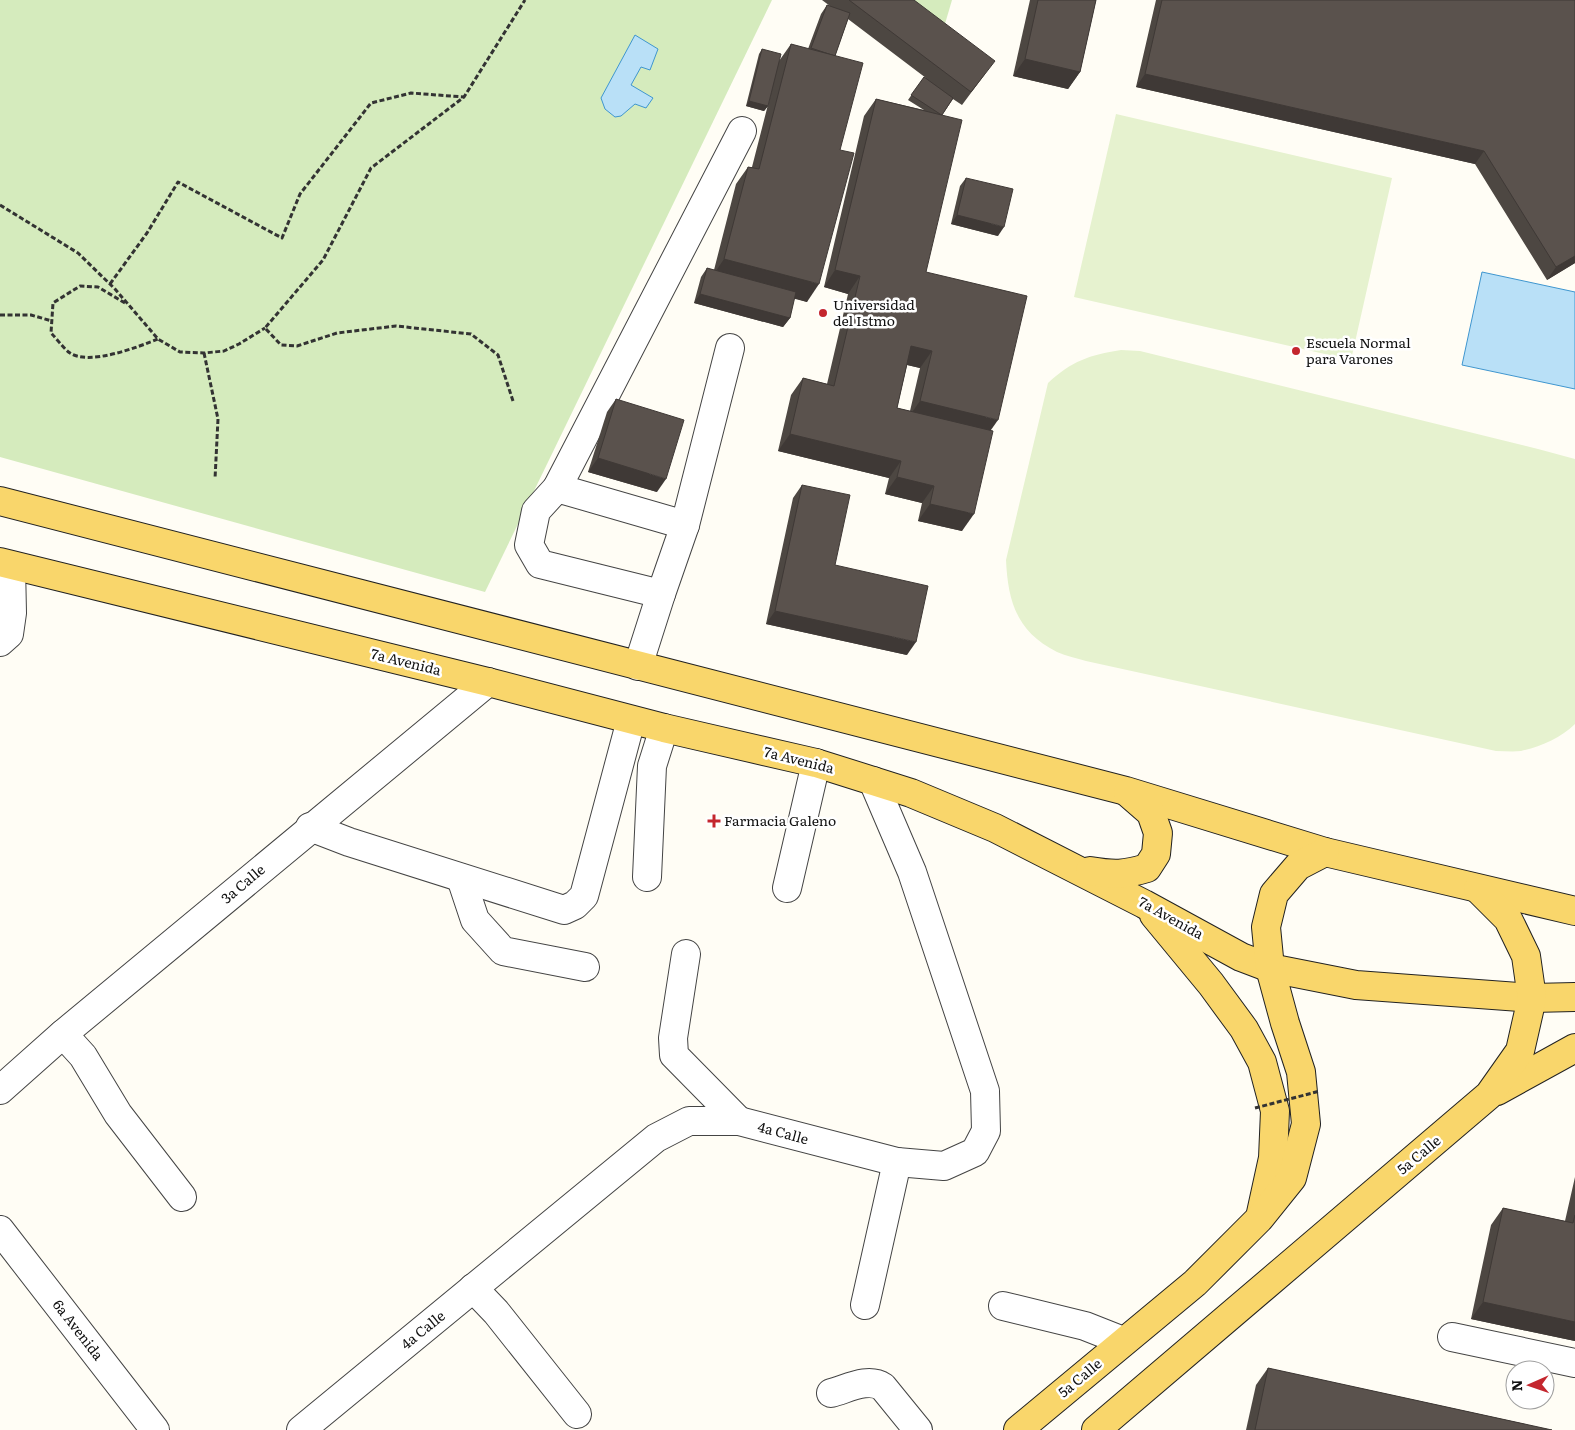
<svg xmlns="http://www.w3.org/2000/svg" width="1575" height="1430" viewBox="0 0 1575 1430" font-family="Literata,serif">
  <rect width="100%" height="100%" fill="#fffdf5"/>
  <g fill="#d5ebbd">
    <path d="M0 0H772L485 592 0 457Z"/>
    <path d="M898 0H952L942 34Z"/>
  </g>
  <g fill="#e6f2cf">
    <path d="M1116 114 1392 178 1351 360 1074 297Z"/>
    <path d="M1121 350 1140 351 1538 449 1575 459V724C1561 738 1540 747 1521 751 1513 752 1504 751 1496 751L1086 661C1077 658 1066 656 1057 652 1017 632 1008 602 1006 560L1048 383C1072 361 1089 355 1121 350Z"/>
  </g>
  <g fill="#b9e0f7" stroke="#3f96cf">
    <path d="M635 35 658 49 650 70 641 67 631 85 653 98 646 108 635 104 621 116 615 117 605 109 601 98Z"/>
    <path d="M1482 272 1575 292V389L1462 365Z"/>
  </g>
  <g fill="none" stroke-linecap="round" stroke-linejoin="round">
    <g stroke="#444" stroke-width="30">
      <g id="minor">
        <path d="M557 488 742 131"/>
        <path d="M661 594 540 564 529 545 536 511 557 488 685 525"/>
        <path d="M0 642 9 634 12 613 11 566"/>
        <path d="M638 666 661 594 685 525 730 348"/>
        <path d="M310 827 349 842 564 910 575 905 584 896 631 720"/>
        <path d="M647 877 652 766 664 728"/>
        <path d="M461 878 475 920 503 951 585 967"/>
        <path d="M787 888 816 763"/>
        <path d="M686 954 673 1038 674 1055 739 1121"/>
        <path d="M63 1034 83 1056 118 1114 182 1197"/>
        <path d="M0 1090 63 1034 488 682"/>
        <path d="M0 1230 155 1430"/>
        <path d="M473 1288 496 1312 577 1414"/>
        <path d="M865 1305 897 1162"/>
        <path d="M1003 1306 1085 1326 1123 1341"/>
        <path d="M1452 1337 1575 1363"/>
        <path d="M831 1393C847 1389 868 1377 883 1387L918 1430"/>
        <path d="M301 1430 656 1138 689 1121H739L897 1162 944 1166 975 1152 986 1131 985 1091 912 872 873 781"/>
      </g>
    </g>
    <g stroke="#222" stroke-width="30">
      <g id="major">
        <path d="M0 501 1126 791 1325 852 1575 911"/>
        <path d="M0 562 488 682 664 728 816 763 911 793 995 828 1144 904 1241 957 1270 968 1356 985 1532 998 1575 997"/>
        <path d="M1090 871C1114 875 1124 875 1147 868L1156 854 1158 833 1151 813 1128 793"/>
        <path d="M1154 915 1211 984 1244 1029 1262 1062 1275 1111 1273 1158 1261 1213"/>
        <path d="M1497 1091 1575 1048"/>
        <path d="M1018 1430 1195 1283 1259 1219 1292 1178 1306 1124 1301 1072 1285 1023 1270 968 1266 927 1274 894 1298 866 1325 852"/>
        <path d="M1096 1430 1489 1095 1520 1051 1532 998 1526 956 1508 919 1478 889"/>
      </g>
    </g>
    <g stroke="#333" stroke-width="3" stroke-dasharray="5 2.5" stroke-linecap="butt">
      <path d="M0 205 78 253 115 289 158 339 180 352 204 353 224 351 239 344 265 328"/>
      <path d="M110 284 147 233 178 182 282 238 300 194 371 103 411 93 464 97"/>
      <path d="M125 303 98 287 80 286 53 303 51 333C57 339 63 348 70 353 89 366 138 347 158 339"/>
      <path d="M0 315H31L52 321"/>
      <path d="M204 353 218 419 215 479"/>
      <path d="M513 401 498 355 471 334 396 326 337 333 297 346 281 345 265 328 323 260 371 168 464 97 525 0"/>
    </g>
    <use href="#minor" stroke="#fff" stroke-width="28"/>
    <use href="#major" stroke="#f9d66b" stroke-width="28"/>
    <path stroke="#333" stroke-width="3" stroke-dasharray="5 2.5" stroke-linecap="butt" d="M1255 1108 1320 1091"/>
  </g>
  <g fill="#4d4742" fill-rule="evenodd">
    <path d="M822 0H914L985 74 962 105 953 99 942 115 926 272 991 430 962 531 918 521 922 503 885 494 889 478 778 451 791 395 803 378 827 384 848 294 824 287 864 116 876 99 924 110 908 100 924 77 926 78 848 19 835 56 840 150 807 302 794 298 790 318 783 327 694 303 701 277 707 268 714 270 736 184 748 167H752L773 85 768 106 764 111 746 106 759 54 762 49 779 61 791 44 808 49 821 14 827 5 830 6ZM907 365 920 368 910 411 897 408Z"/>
    <path d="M1030 0H1096L1080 72 1068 89 1013 76Z"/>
    <path d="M1156 0H1575V263L1547 280 1475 164 1136 87Z"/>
    <path d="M966 178 998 236 951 224 960 186Z"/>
    <path d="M616 399 657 492 588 472 607 412Z"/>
    <path d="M802 485 835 565 907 655 766 624 793 498Z"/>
    <path d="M1575 1177V1341L1471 1319 1491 1225 1503 1208 1565 1221Z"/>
    <path d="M1268 1368 1552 1430H1246L1256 1385Z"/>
  </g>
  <g fill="#3f3936">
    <path d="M1025 59 1080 72 1068 89 1013 76Z"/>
    <path d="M1145 74 1484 151 1475 164 1136 87Z"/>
    <path d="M749 101 768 106 764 111 746 106Z"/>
    <path d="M957 215 1004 227 998 236 951 224Z"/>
    <path d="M1575 256V263L1547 280 1556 267Z"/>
    <path d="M724 259 819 284 807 302 712 277Z"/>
    <path d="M835 270 860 276 848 294 824 287Z"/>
    <path d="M700 294 790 318 783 327 694 303Z"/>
    <path d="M911 346 932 351 920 368 899 363Z"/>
    <path d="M920 401 998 420 986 437 908 418Z"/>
    <path d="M790 434 901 461 889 478 778 451Z"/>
    <path d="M598 458 666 479 657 492 588 472Z"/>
    <path d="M897 477 934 486 922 503 885 494Z"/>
    <path d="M930 504 974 514 962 531 918 521Z"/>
    <path d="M775 611 916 642 907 655 766 624Z"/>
    <path d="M1483 1302 1575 1322V1341L1471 1319Z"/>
  </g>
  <g fill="#5a524d" stroke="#3f3936">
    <path d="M849 0H914L995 61 971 92Z"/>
    <path d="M1038 0H1096L1080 72 1025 59Z"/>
    <path d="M1162 0H1575V256L1556 267 1484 151 1145 74Z"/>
    <path d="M827 5 850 13 835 56 811 48Z"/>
    <path d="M791 44 863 63 840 150 854 153 819 284 724 259 748 167 759 169Z"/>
    <path d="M762 49 781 54 768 106 749 101Z"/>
    <path d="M924 77 953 98 942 115 940 114 911 95Z"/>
    <path d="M876 99 962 120 926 272 1027 296 998 420 920 401 932 351 911 346 897 408 993 431 974 514 930 504 934 486 897 477 901 461 790 434 803 378 834 386 860 276 835 270Z"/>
    <path d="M966 178 1013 189 1004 227 957 215Z"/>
    <path d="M707 268 796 292 790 318 700 294Z"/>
    <path d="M616 399 684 420 666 479 598 458Z"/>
    <path d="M802 485 850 495 835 565 928 586 916 642 775 611Z"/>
    <path d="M1503 1208 1573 1223 1575 1215V1322L1483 1302Z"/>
    <path d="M1268 1368 1552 1430H1255Z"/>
  </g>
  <g fill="#c4262e" stroke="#fff" stroke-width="2">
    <circle cx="823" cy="313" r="5"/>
    <circle cx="1296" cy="351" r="5"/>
    <path d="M711.5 813.5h5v5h5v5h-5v5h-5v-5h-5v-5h5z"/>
  </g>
  <g text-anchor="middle" stroke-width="5" stroke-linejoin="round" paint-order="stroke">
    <g font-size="14" fill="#111" stroke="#fff" text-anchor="start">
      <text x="833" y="310">Universidad<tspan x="833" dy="16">del Istmo</tspan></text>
      <text x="1306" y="348">Escuela Normal<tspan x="1306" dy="16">para Varones</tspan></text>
      <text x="724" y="826">Farmacia Galeno</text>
    </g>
    <g font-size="14" fill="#111" stroke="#fff">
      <text transform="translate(406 662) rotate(14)" y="5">7a Avenida</text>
      <text transform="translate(799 760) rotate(14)" y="5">7a Avenida</text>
      <text transform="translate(243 884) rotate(-40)" y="5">3a Calle</text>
      <text transform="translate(1171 918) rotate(29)" y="5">7a Avenida</text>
      <text transform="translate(783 1133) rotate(15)" y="5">4a Calle</text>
      <text transform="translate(1419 1155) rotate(-40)" y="5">5a Calle</text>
      <text transform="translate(78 1330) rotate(52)" y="5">6a Avenida</text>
      <text transform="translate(423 1330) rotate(-39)" y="5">4a Calle</text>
      <text transform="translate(1080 1378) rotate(-40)" y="5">5a Calle</text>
    </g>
  </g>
  <g transform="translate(1530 1385) rotate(268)"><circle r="24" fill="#ffffff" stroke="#a0a0a0"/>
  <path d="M0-4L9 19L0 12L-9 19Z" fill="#c4262e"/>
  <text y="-8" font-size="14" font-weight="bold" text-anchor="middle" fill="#111111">N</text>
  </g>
</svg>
